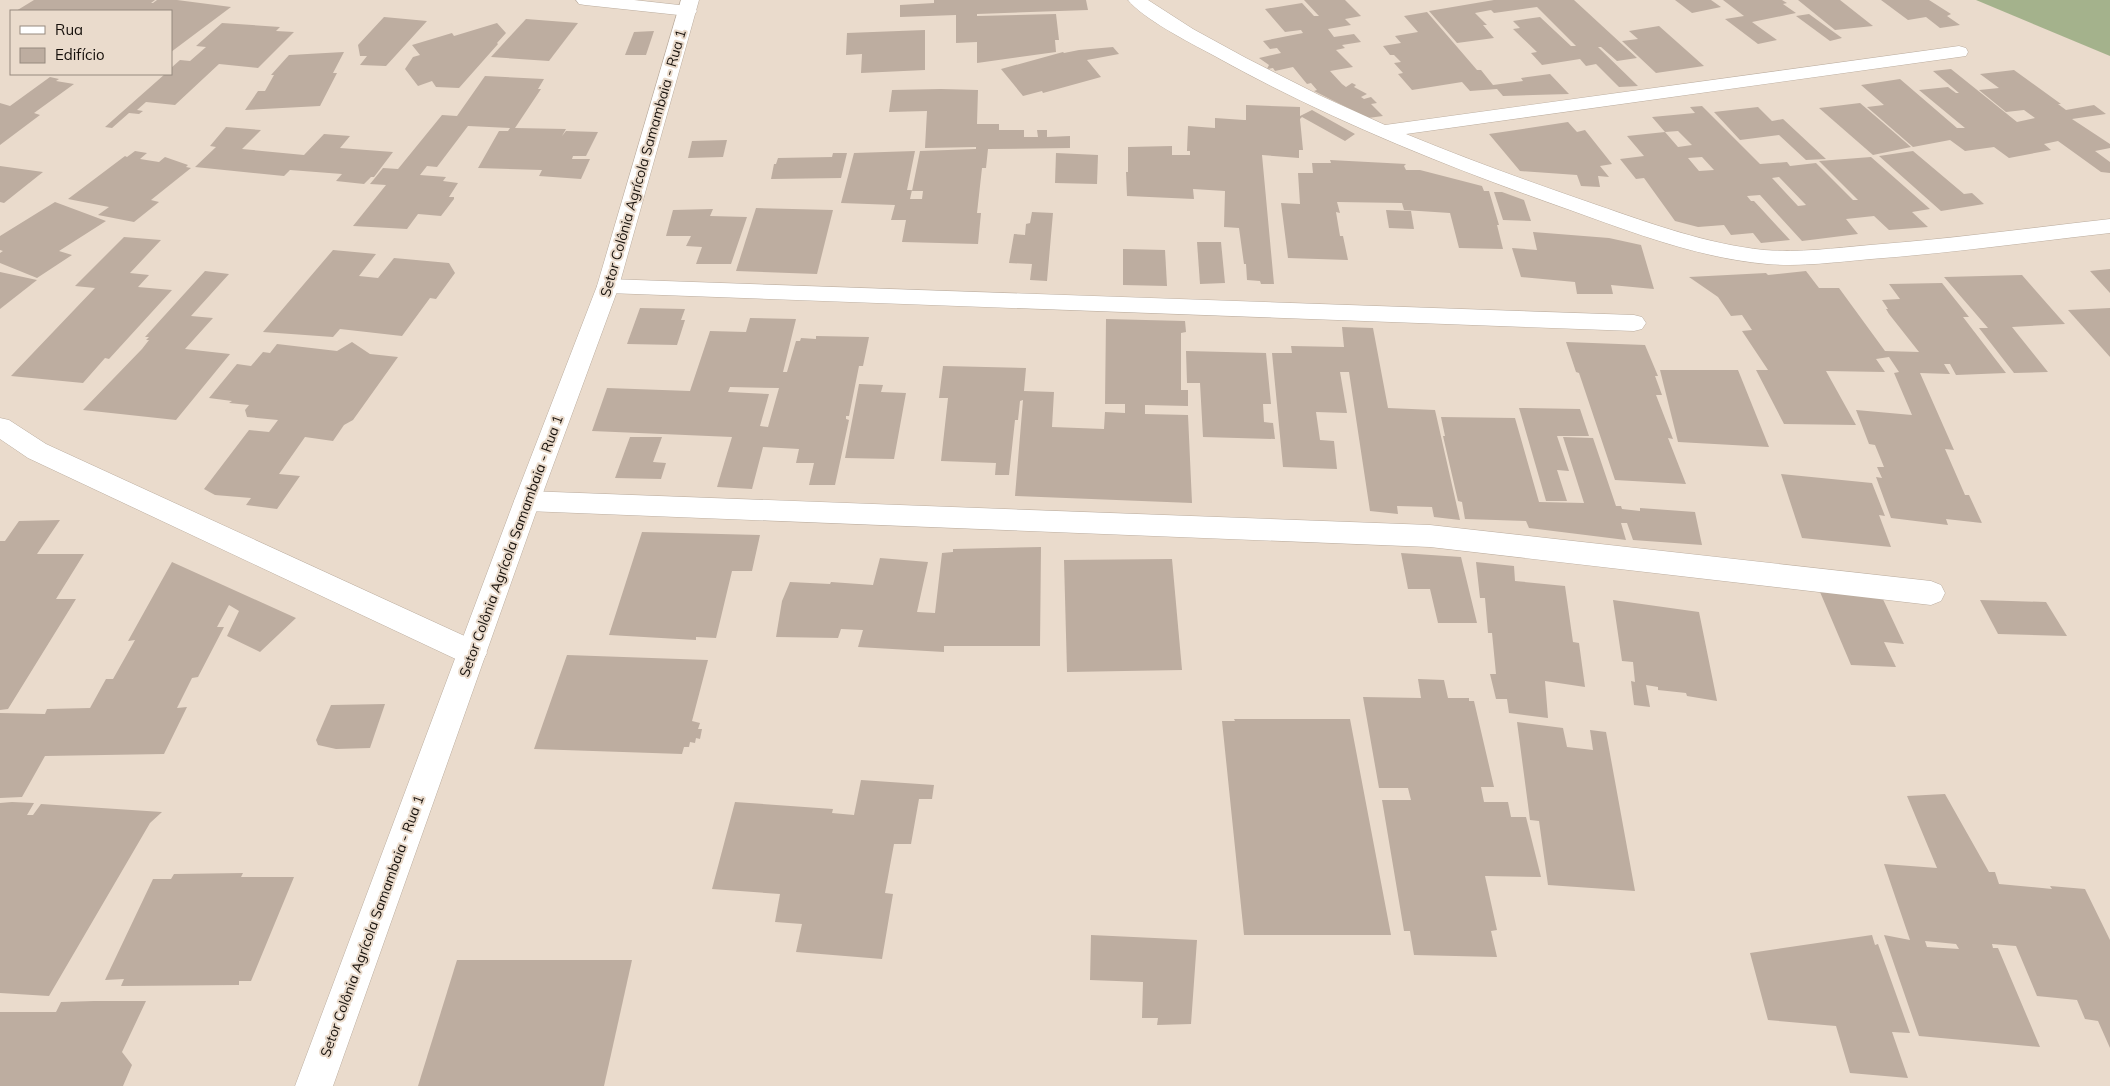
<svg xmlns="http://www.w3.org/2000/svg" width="2110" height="1086" viewBox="0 0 2110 1086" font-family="Mulish,sans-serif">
  <rect width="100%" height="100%" fill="#eadbcc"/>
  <path fill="#a4b28c" d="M1976 0H2110V56Z"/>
  <g fill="#bdada0" fill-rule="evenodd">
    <path d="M34 0H155L151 3H153L157 0H177L231 7 171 52V11H16Z"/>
    <path d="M934 0H1086L1088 10 977 14V16L1056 14 1059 40H1055L1056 52 977 63V42L956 43V15L900 17V5L934 3Z"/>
    <path d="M1304 0H1345L1361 16 1345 19 1351 25 1328 29 1334 37 1354 34 1361 42 1342 45 1345 48 1336 50 1353 67 1330 71 1342 84 1346 87 1352 83 1356 85 1354 87 1367 94 1361 97 1364 99 1371 97 1377 103 1371 104 1383 116 1368 118 1314 91 1317 90 1311 83 1307 84 1293 67 1275 71 1273 68 1267 69 1269 65 1259 58 1281 53 1277 48 1270 49 1263 41 1303 33 1301 30 1285 32 1265 9 1302 3 1314 16H1319Z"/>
    <path d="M1494 0H1574L1637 58 1617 61 1601 47H1598L1638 86 1619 87 1596 64 1586 66 1580 59 1542 65 1531 53 1537 52 1513 29 1520 28 1513 21 1540 17 1571 46H1576L1537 7 1494 13 1491 10 1475 13 1487 25H1483L1494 38 1457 43 1429 11Z"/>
    <path d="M1675 0H1711L1721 7 1692 13Z"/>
    <path d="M1723 0H1782L1787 3 1783 4 1796 13 1752 22 1777 40 1758 44 1725 19 1744 16Z"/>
    <path d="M1798 0H1840L1873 26 1835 30Z"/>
    <path d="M1881 0H1929L1951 14 1947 16 1960 25 1940 28 1926 17 1908 20Z"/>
    <path d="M1427 12 1477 70H1481L1493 85 1523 81 1521 78 1550 74 1569 94 1503 96 1497 89 1470 91 1462 82 1412 90 1398 74 1403 73 1394 63 1401 62 1394 55H1390L1383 46 1401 43 1395 36 1418 32 1404 16Z"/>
    <path d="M1809 14 1842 38 1830 41 1796 16Z"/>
    <path d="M384 17 427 21 386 66 360 65 367 56H360L358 45Z"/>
    <path d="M526 19 578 23 549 61 491 57Z"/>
    <path d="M222 23 280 27 276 31 294 32 258 68 219 64 175 105 146 102 137 110 143 111 139 114 129 113 112 128 105 127 165 74H171V68L180 60 190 61 206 47 196 46Z"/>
    <path d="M497 23 506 33 497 43 498 44 459 88 436 87 432 81 418 86 405 69 413 57 420 55 412 45 452 33 454 36Z"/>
    <path d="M1659 26 1704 66 1656 73 1622 41 1638 39 1629 31Z"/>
    <path d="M925 30V70L861 73 862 54 846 55 847 33Z"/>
    <path d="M654 31 646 55H625L634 32Z"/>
    <path d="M1113 47 1119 54 1087 60 1101 77 1043 93 1042 91 1023 96 1001 69 1063 52 1064 53 1079 50Z"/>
    <path d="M344 52 333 73H337L320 106 245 110 258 91H265L274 75H271L289 55Z"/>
    <path d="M1951 69 2017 122 2035 118 2024 110 2006 112 1979 90 1999 88 1980 74 2014 70 2061 104H2058L2066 110 2094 105 2106 114 2072 119 2110 144V148L2095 151 2110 162V173L2101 172 2058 141 2044 144 2051 150 2009 158 1994 147 1965 151 1950 140 1913 147 1867 107 1884 105 1861 85 1900 79 1957 128H1965L1919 90 1948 87 1956 93H1959L1933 71Z"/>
    <path d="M485 76 544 79 538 89H541L515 128 566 129 562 136 566 131 598 132 586 156H573L572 159H590L581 179 539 176 542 170 478 168 499 131H508L510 128 468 126 437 167 427 166 420 175 446 177 443 181 458 183 449 197H454V199L441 216 418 214 407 229 353 226 386 185 370 184 383 168 398 169 442 115 457 116Z"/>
    <path d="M50 77 59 79 56 81 74 84 34 113 40 115 0 145V103L10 106Z"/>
    <path d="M941 89 978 90 977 124H999V130H1024V137H1038L1037 130H1047V137L1070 136V148L988 149 986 168H982L977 213H981L978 244 902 242 906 220H891L895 205 841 203 854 153 915 151 907 190H912L910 199H922L923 191H912L920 151 976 149V147L925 148 927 111 889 112 892 90Z"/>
    <path d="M1860 103 1874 115 1911 147 1873 155 1819 108Z"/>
    <path d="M1246 105 1300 107V116L1312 110 1355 134 1345 141 1302 117 1300 119 1303 150H1299V158L1262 155 1274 284H1261L1260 281 1247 280 1246 264H1244L1239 228 1224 227 1225 191 1193 189 1194 199 1127 196 1126 172H1128V147L1172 146V155H1190V151H1187L1188 126 1215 128V118L1244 120H1246Z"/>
    <path d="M1702 106 1760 164 1787 162 1790 166 1816 163 1853 200H1858L1819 161 1871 157 1930 209 1912 212 1928 227 1889 230 1874 216 1846 219 1858 234 1802 241 1760 195 1747 196 1751 201H1754L1790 240 1761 243 1753 233 1731 235 1724 225 1698 227 1675 221 1644 178 1636 179 1620 159 1644 156 1627 136 1665 132 1652 117 1695 113 1690 107ZM1678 131 1692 145 1678 147 1665 132ZM1702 157 1714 170 1699 171 1688 158ZM1779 177 1806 205 1798 206 1772 178Z"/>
    <path d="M1758 107 1772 121 1783 119 1826 159 1806 160 1779 135 1740 140 1714 112Z"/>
    <path d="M1568 122 1577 132 1585 130 1612 164 1600 166 1609 177 1598 176 1600 187 1581 186 1577 175 1520 171 1489 134Z"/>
    <path d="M226 127 261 130 242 149 304 155 324 134 350 136 340 148 393 152 374 177H371L364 184 336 181 342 174 290 170 284 176 195 167 216 147 210 146Z"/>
    <path d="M727 140 723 157 688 158 692 141Z"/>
    <path d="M135 151 147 153 140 159 159 162 165 157 188 165 186 167 191 168 151 200 159 202 134 222 98 215 109 207 68 199 125 156 127 157Z"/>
    <path d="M1913 151 1964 194 1972 193 1984 204 1941 211 1879 156Z"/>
    <path d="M833 153H847L841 178 771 179 774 164H776L778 158 832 157Z"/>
    <path d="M1056 153 1098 155 1097 184 1055 183Z"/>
    <path d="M1330 160 1406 164 1404 166 1406 170H1420L1482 186 1484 191H1489L1499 225H1497L1503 249 1459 248 1450 213 1404 210 1402 203 1337 202 1340 213 1336 212 1340 236H1343L1348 260 1288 258 1281 203 1300 204 1298 173H1313L1312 163H1331Z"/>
    <path d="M0 166 43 172 4 203 0 202Z"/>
    <path d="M1494 192H1502L1524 200 1531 221 1503 220Z"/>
    <path d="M55 202 106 221 59 251 72 255 37 278 0 263V253L3 251 0 250V236Z"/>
    <path d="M756 208 833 210 817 274 736 271Z"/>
    <path d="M713 209 710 216 747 217 731 264H696L702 247 686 246 691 236H666L673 210Z"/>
    <path d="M1386 210 1411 211 1414 229 1389 228Z"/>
    <path d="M1032 212 1053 213 1047 281 1030 280 1032 264 1009 263 1014 234 1025 235 1026 224 1030 223Z"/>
    <path d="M1533 232 1609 238 1641 245 1654 289 1611 285 1613 294H1577L1575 282 1521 277 1512 248 1537 250Z"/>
    <path d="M124 237 161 240 130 273 149 275 138 287 172 290 109 359 105 358 83 383 11 376 95 288 75 286Z"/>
    <path d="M1197 242H1221L1225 283 1200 284Z"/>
    <path d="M1123 249 1165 250 1167 286 1123 285Z"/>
    <path d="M333 250 376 254 359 276 378 278 394 258 449 263 455 273 436 299 430 298 402 336 340 329 333 337 263 332Z"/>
    <path d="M2110 269V293L2090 271Z"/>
    <path d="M205 271 229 274 191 316 213 318 185 349 230 354 176 420 83 410 142 349 149 340H146L149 337H145Z"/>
    <path d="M1806 271 1819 288H1839L1885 351 1919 352 1889 314 1886 309H1888L1882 300 1900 299 1889 284 1942 283 1969 317H1963L2006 373 1956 375 1950 364H1944L1950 374 1920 373 1954 450 1945 449 1965 495H1969L1982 523 1946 519 1948 525 1891 518 1876 477 1882 478 1877 467H1884L1875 445 1869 444 1856 410 1912 415 1894 373 1899 372 1889 357 1876 359 1885 372 1826 371 1856 425 1784 424 1756 370H1768L1742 331 1752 330 1742 315 1731 316 1718 297 1689 277 1766 273 1768 275Z"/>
    <path d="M0 272 37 280 0 309Z"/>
    <path d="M2022 275 2065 324 2012 327 2048 372 2014 373 1979 328H1988L1944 277Z"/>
    <path d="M640 308 685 309 681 320H685L677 345 627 344Z"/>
    <path d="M2110 308V357L2068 310Z"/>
    <path d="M750 318 796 319 783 372H787L796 341H800L801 338 816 339V336L869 337 863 366H859L849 416H846V419L849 420 835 485H809L814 463H796L799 449 763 447 752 489 717 487 732 437 592 431 607 388 690 391 710 331 746 332ZM730 387 779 388 768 427 760 426 769 394 728 392Z"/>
    <path d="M1106 319 1185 321 1186 332 1181 333V390H1188V406L1145 405V414L1188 415 1192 503 1015 496 1023 400 1020 401 1018 420H1015L1009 475H995L996 463 941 461 948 398H939L943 366 1026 368 1024 391 1054 392 1052 427 1104 429 1105 412 1125 413V404H1105Z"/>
    <path d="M1342 327 1373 328 1388 408 1435 410 1460 520 1434 517 1432 507 1397 506 1398 514 1370 511 1349 372H1340L1347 413 1316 412 1320 440 1334 441 1337 469 1283 467 1272 353H1292L1291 346 1344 347Z"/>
    <path d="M352 342 370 354 398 357 353 420 344 425 333 441 305 437 279 474 300 476 277 509 246 505 251 498 215 495 204 489 249 430 269 432 278 420 247 417 245 410 249 405 229 403 232 401 209 398 237 364 251 366 263 352 270 353 277 344 337 351Z"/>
    <path d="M1566 342 1645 345 1658 376H1655L1662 395H1656L1673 439 1668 438 1686 484 1615 480 1579 373 1576 372Z"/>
    <path d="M1186 351 1266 353 1271 404H1263L1264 422 1273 423 1275 439 1203 437 1200 383H1187Z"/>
    <path d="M1660 370H1738L1769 447 1678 442Z"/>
    <path d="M859 384 883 385 881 392 906 393 894 459 845 458Z"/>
    <path d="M1519 408 1580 409 1589 436H1557L1569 471 1557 470 1567 501H1546Z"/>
    <path d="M1441 417 1515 418 1539 502 1584 503 1563 437 1593 438 1616 506H1621L1622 509 1640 511V508L1695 512 1702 545 1633 540 1627 523H1621L1626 540 1529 528 1526 521 1465 519 1462 502 1458 501 1443 436H1445Z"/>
    <path d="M630 437H662L653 462 666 463 661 479 615 478Z"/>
    <path d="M1781 474 1872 483 1885 516 1879 515 1891 547 1802 538Z"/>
    <path d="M60 520 37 554H84L56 599H76L8 709 0 710V541H5L19 521Z"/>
    <path d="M642 532 760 535 752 571H732L716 638 696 637V640L609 635Z"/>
    <path d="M1041 547 1040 646H944V652L858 647 863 630 841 629 838 638 776 637 782 601 790 582 830 584 831 582 873 585 880 558 928 562 917 612 935 613 942 553 953 552V549Z"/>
    <path d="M1401 553 1461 557 1477 623H1438L1430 589H1408Z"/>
    <path d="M1172 559 1182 670 1067 672 1064 560Z"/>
    <path d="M172 562 296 618 260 652 227 636 239 611 229 605 217 627H224L198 677 192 678 177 708 187 707 164 754 45 756 22 797 0 798V713L45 714 47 709 90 708 106 679H113L135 640 128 641Z"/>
    <path d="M1476 562 1514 566 1515 581 1565 586 1573 642 1579 643 1585 687 1545 681 1548 718 1509 713 1507 699H1496L1490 674H1496L1492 633H1488L1485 598H1480Z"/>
    <path d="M1820 592 1881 595 1904 644 1884 642 1896 667 1851 665Z"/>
    <path d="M1613 600 1699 612 1717 701 1687 696 1686 693 1658 690V687L1646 685 1650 707 1634 705 1631 681 1635 682 1633 662 1622 661Z"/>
    <path d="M1980 600 2046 602 2067 636 1998 634Z"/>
    <path d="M567 655 708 660 692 721 700 723 698 729H702L700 739 696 738 695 743 690 742 689 747H684L682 754 534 749Z"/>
    <path d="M1418 679 1444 680 1448 698H1469V701H1474L1494 787H1481L1484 802H1508L1511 817H1526L1541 877 1485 876 1497 930 1491 931 1497 957 1414 955 1410 931H1404L1382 800H1411L1408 788H1379L1363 697 1421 698Z"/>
    <path d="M385 704 370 748 336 749 318 745 316 740 331 705Z"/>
    <path d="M1234 719H1350L1391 935H1244L1222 721H1235Z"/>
    <path d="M1517 722 1563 728 1567 747 1593 750 1590 730 1606 732 1635 891 1548 885 1539 821 1530 820Z"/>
    <path d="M861 780 934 785 932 799H919L911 844H894L885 893 893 894 882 959 796 952 802 924 775 922 780 894 712 889 735 802 833 809 832 813 854 815Z"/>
    <path d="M1945 794 1989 872H1995L1999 884 2052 889 2050 886 2085 889 2110 940V1048L2098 1021 2085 1019 2077 1000 2037 996 2016 946 1992 944 1993 948H1998L2040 1047 1919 1036 1884 935 1910 940 1884 864 1937 868 1907 796ZM1925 941 1956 944 1959 949 1927 947Z"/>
    <path d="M12 802 34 803 27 815H33L41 804 162 812 150 823 49 996 0 993V803Z"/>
    <path d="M243 873 241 877H294L251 981H239V985L121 986 124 979 105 980 153 879H171L174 874Z"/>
    <path d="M1091 935 1197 940 1191 1024 1157 1025 1158 1018H1142L1143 982 1090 980Z"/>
    <path d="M1872 935 1875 945 1878 944 1910 1033 1892 1032 1908 1078 1850 1073 1836 1026 1768 1020 1750 953Z"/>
    <path d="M457 960H632L604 1086H418Z"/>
    <path d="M94 1001H146L122 1052 132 1065 123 1086H0V1012H56L61 1002Z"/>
  </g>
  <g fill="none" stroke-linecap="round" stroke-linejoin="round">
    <g stroke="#bbad9f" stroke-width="1">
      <g id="minor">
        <path d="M576 0H634L688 6 694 7 697 11 694 15 688 16 585 5 579 4Z"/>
        <path d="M1128 0H1148L1193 29 1246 58 1319 95 1385 125 1959 46 1966 48 1968 52 1966 56 1406 134C1469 160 1533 183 1597 205 1652 224 1707 244 1764 250 1799 253 1835 248 1870 245 1950 239 2030 228 2110 219V233C2030 242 1951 253 1871 259 1836 262 1801 267 1767 264 1699 258 1634 233 1570 210 1447 167 1325 118 1211 54 1190 43 1142 18 1128 0Z"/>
        <path d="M608 279 1634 315 1642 317 1646 323 1642 329 1634 331 608 293 600 291 597 286 600 281Z"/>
        <path d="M0 418 9 420 46 444 482 644 487 653 482 662 472 665 462 662 28 458 0 439Z"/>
        <path d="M527 491 1430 525 1931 581 1941 585 1945 593 1941 601 1931 605 1430 547 527 511 518 508 514 501 518 494Z"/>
      </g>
    </g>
    <g stroke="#bbad9f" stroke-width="1">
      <path id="tertiary" d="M681 0H699L619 286 540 501 333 1086H295L514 501 597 286Z"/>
    </g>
    <use href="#minor" fill="#fff" fill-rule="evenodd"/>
    <use href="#tertiary" fill="#fff" fill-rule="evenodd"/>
  </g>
  <g text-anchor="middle" stroke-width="4" stroke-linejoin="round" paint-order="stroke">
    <g font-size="14" fill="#17110c" stroke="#eadbcc">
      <text transform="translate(643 163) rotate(-74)" y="5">Setor Colônia Agrícola Samambaia - Rua 1</text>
      <text transform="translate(511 546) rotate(-70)" y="5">Setor Colônia Agrícola Samambaia - Rua 1</text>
      <text transform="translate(372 926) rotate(-70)" y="5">Setor Colônia Agrícola Samambaia - Rua 1</text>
    </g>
  </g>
  <rect x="10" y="10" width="162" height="65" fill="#eadbcc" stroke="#968a7f"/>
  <rect x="20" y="26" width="25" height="8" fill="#ffffff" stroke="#968a7f"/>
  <text x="55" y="35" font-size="15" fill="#17110c">Rua</text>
  <rect x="20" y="48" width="25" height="15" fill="#bdada0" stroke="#968a7f"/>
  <text x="55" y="60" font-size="15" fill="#17110c">Edifício</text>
</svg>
